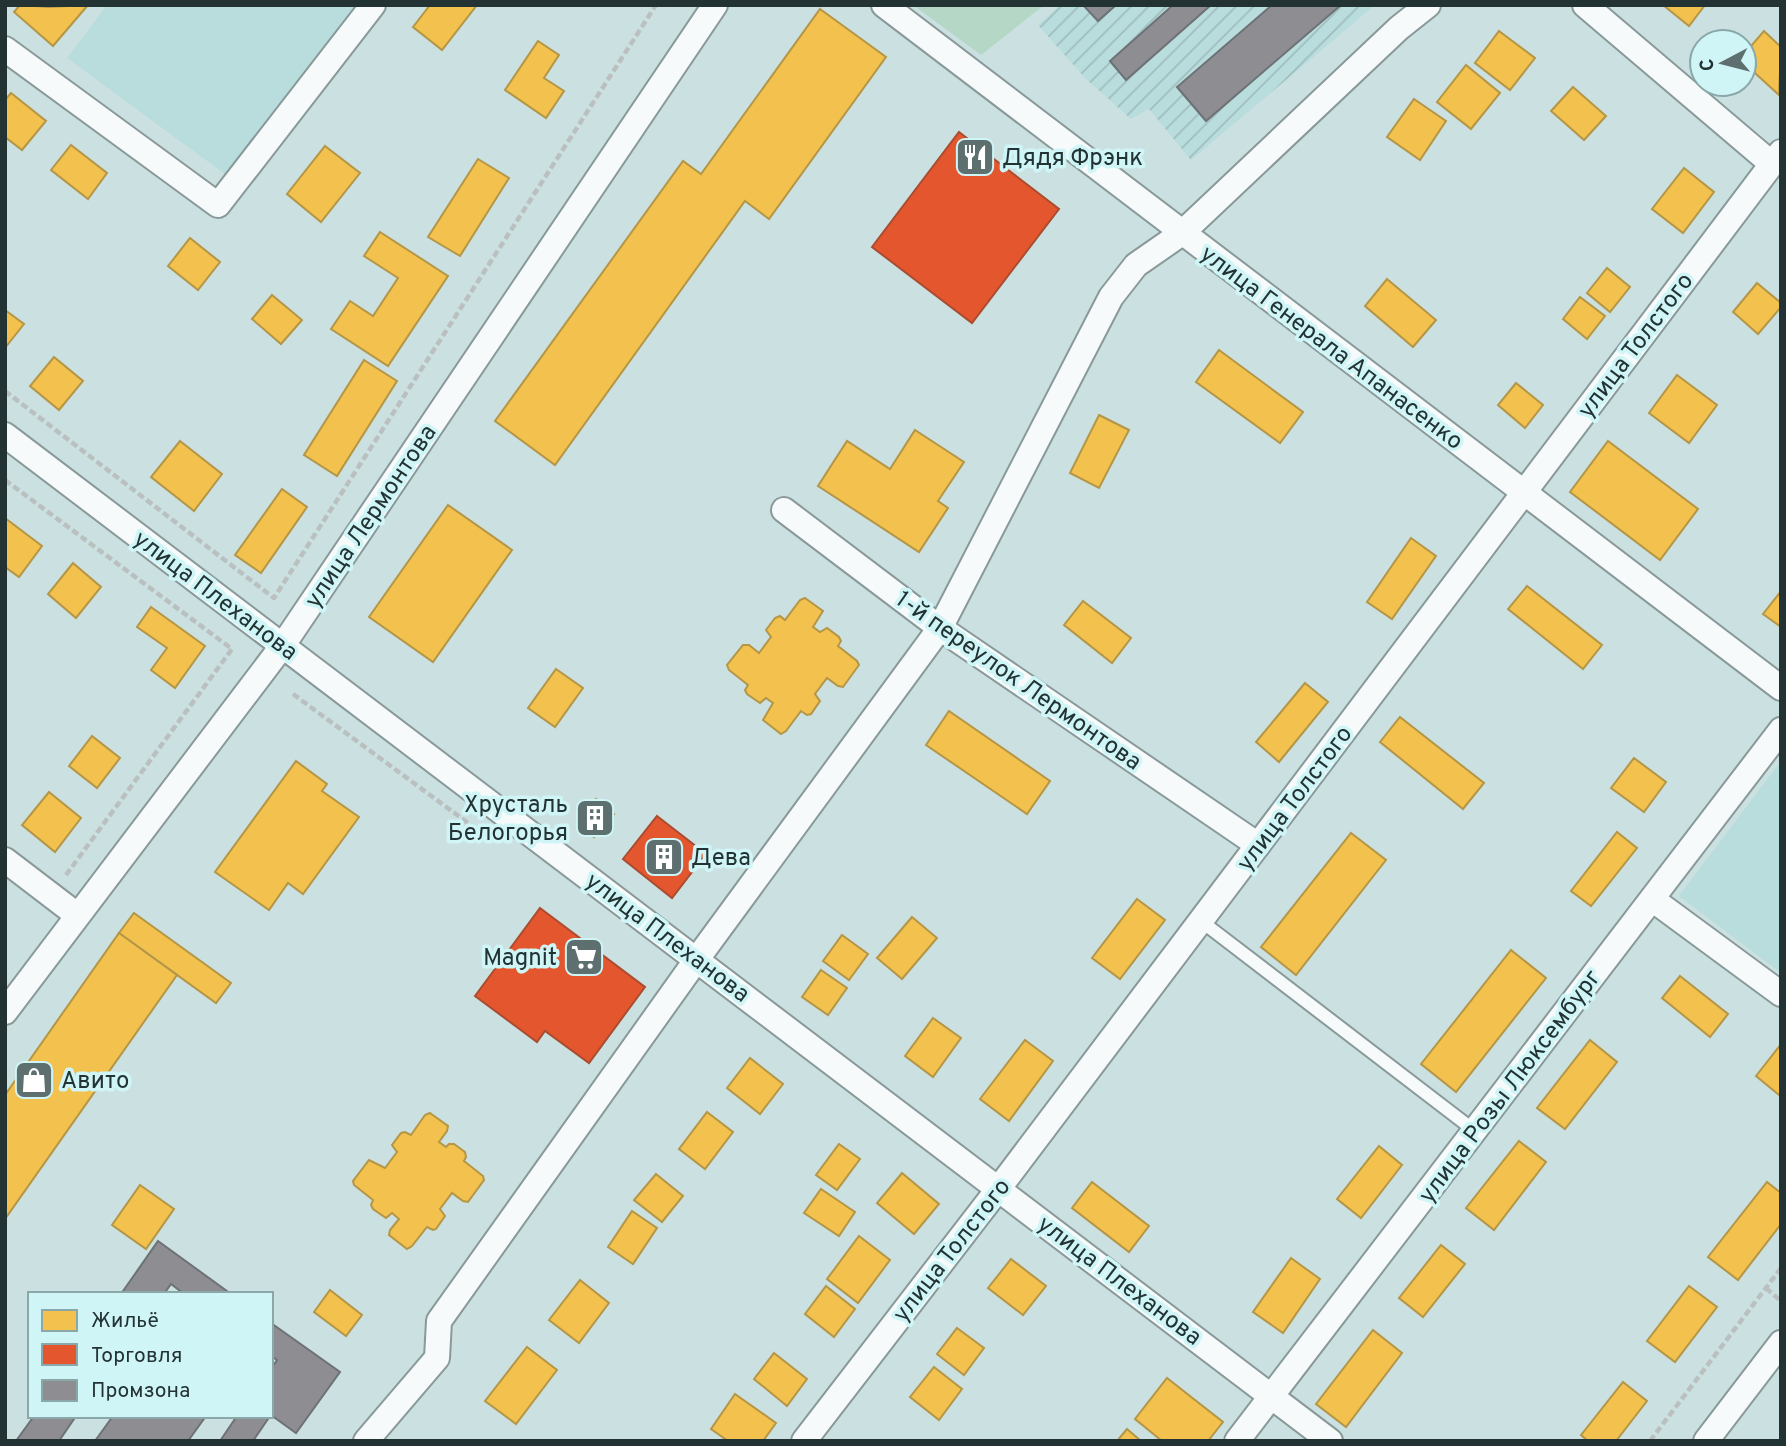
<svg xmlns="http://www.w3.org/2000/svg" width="1786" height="1446" viewBox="0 0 1786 1446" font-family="Overpass,sans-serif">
  <defs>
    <pattern id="industrial-furrows" width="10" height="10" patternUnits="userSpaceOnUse" patternTransform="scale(1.75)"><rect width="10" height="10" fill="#b9dcdd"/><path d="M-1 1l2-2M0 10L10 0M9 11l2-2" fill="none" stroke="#9fbdbe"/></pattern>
  </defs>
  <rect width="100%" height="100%" fill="#cbe0e0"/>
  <g fill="#b9dcdd">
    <path d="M107 5H363L229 177 67 58Z"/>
    <path d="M1781 761V973L1679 896Z"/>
  </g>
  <path fill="url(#industrial-furrows)" d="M1060 5H1375L1191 160 1149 109 1131 119 1086 79 1038 25Z"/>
  <path fill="#b4d7c6" d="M913 5H1044L981 55Z"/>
  <g fill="#f2c14e" stroke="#b49646" stroke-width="2">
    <path d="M20 5 49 7 88 5 53 46 14 12Z"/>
    <path d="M430 5H477L442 50 413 27Z"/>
    <path d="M1663 5H1705L1689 26Z"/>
    <path d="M820 9 886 57 769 219 745 201 555 465 495 421 683 161 701 174Z"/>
    <path d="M1499 31 1535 58 1510 90 1475 63Z"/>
    <path d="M1764 31 1781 47 1779 95 1744 63V54Z"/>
    <path d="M538 41 559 55 544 78 564 91 546 118 505 90Z"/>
    <path d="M1466 65 1500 93 1471 129 1437 102Z"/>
    <path d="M1573 87 1606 116 1584 140 1551 111Z"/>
    <path d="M11 93 46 121 22 150 5 137V100Z"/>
    <path d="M1414 99 1446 121 1420 160 1387 137Z"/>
    <path d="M71 145 107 173 88 199 51 170Z"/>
    <path d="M325 146 360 173 321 222 287 194Z"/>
    <path d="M478 159 509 178 460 256 428 237Z"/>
    <path d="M1684 168 1714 192 1683 233 1652 209Z"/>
    <path d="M380 232 448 276 388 366 331 329 350 301 373 316 398 278 364 256Z"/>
    <path d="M190 238 220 262 198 290 168 266Z"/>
    <path d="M1607 268 1630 287 1610 312 1587 293Z"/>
    <path d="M1387 279 1436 320 1413 347 1365 306Z"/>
    <path d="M1757 283 1781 303V307L1758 334 1733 312Z"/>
    <path d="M272 295 302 320 281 344 252 319Z"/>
    <path d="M1580 297 1605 316 1587 339 1563 319Z"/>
    <path d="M5 310 24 324 5 348Z"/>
    <path d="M1219 350 1303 412 1280 443 1196 382Z"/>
    <path d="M54 357 83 381 59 410 30 386Z"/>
    <path d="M364 360 397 381 337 476 304 455Z"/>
    <path d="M1677 375 1717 405 1689 443 1649 413Z"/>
    <path d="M1516 383 1543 405 1525 428 1498 405Z"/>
    <path d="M1099 415 1129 430 1099 488 1070 473Z"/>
    <path d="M915 430 964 462 938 501 948 508 919 552 818 486 847 441 890 469Z"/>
    <path d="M180 441 222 474 194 511 151 477Z"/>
    <path d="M1608 441 1698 509 1660 560 1570 492Z"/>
    <path d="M282 489 307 507 261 573 235 555Z"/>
    <path d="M448 505 512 550 433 662 369 617Z"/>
    <path d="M5 518 42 546 19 577 5 567Z"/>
    <path d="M1411 538 1436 556 1392 619 1367 602Z"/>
    <path d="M73 563 101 587 76 618 48 594Z"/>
    <path d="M1527 586 1602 645 1583 669 1508 609Z"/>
    <path d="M1781 591V627L1763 614Z"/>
    <path d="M805 598 823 611 813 627 820 632 827 628 839 637 841 641 838 646 857 661 859 665 843 687 838 686 827 678 815 694 820 701 811 714 807 715 801 711 786 731 781 734 763 720 773 703 766 698 760 703 747 694 745 690 748 685 729 670 727 665 743 645H749L759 653 771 637 766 630 775 618 780 616 785 620 800 600Z"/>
    <path d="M1083 601 1131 638 1112 663 1064 625Z"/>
    <path d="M151 607 205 646 175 688 151 670 167 648 137 627Z"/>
    <path d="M556 669 583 688 555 727 528 708Z"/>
    <path d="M1305 683 1328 702 1279 762 1256 742Z"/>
    <path d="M949 711 1050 781 1027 814 926 745Z"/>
    <path d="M1400 717 1484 783 1463 809 1380 742Z"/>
    <path d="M92 736 120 758 97 788 69 766Z"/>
    <path d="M1634 758 1666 782 1644 812 1611 788Z"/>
    <path d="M296 761 327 784 322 791 359 817 303 894 288 883 269 910 215 872Z"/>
    <path d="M49 792 81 818 55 852 22 825Z"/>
    <path d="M596 799 614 814 594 837 577 822Z"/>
    <path d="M1617 832 1637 848 1591 906 1571 891Z"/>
    <path d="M1351 833 1386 860 1296 975 1261 947Z"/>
    <path d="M1137 899 1165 920 1120 979 1092 958Z"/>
    <path d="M134 913 231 983 216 1003 119 933Z"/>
    <path d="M912 917 937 938 902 979 877 958Z"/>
    <path d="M119 933 177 975 5 1219V1095Z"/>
    <path d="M842 935 868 954 849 980 823 961Z"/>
    <path d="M1511 950 1546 978 1456 1092 1421 1064Z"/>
    <path d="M821 970 847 988 828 1015 802 997Z"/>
    <path d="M1680 976 1728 1014 1710 1037 1662 998Z"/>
    <path d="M933 1018 961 1038 933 1077 905 1056Z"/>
    <path d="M1025 1040 1053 1061 1009 1121 980 1099Z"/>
    <path d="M1590 1040 1617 1062 1565 1129 1537 1108Z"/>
    <path d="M1781 1044V1093L1779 1095 1756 1076Z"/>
    <path d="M750 1058 783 1084 760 1114 727 1088Z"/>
    <path d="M707 1112 733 1132 705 1169 679 1149Z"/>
    <path d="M430 1113 448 1126 447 1131 439 1142 446 1147 449 1144H454L465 1152 466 1157 464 1161 483 1176 484 1180 468 1202 463 1201 452 1193 440 1209 445 1216 436 1229 433 1230 427 1227 412 1246 407 1249 389 1235 390 1230 399 1219 392 1213 386 1218 373 1209 371 1205 373 1200 354 1185 353 1181 369 1160 385 1168 397 1152 392 1145 401 1133 405 1132 411 1135 425 1115Z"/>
    <path d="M1519 1141 1546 1162 1494 1230 1466 1208Z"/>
    <path d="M839 1144 860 1159 837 1190 816 1175Z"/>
    <path d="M1379 1146 1402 1165 1361 1218 1337 1199Z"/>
    <path d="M902 1173 939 1204 914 1234 877 1203Z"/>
    <path d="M656 1174 683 1196 662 1222 634 1200Z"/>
    <path d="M1092 1182 1149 1226 1129 1252 1072 1208Z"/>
    <path d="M1767 1182 1781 1193V1224L1738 1280 1708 1257Z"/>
    <path d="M140 1185 174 1209 146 1249 112 1225Z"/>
    <path d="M821 1189 855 1212 839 1236 804 1213Z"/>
    <path d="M632 1211 657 1228 633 1264 608 1247Z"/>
    <path d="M859 1236 890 1260 858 1303 827 1279Z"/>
    <path d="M1441 1245 1465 1264 1423 1317 1399 1298Z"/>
    <path d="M1291 1258 1320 1279 1283 1333 1253 1312Z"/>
    <path d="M1011 1259 1046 1286 1023 1315 988 1288Z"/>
    <path d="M580 1280 609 1303 579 1343 549 1320Z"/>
    <path d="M826 1286 855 1309 834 1337 805 1314Z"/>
    <path d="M1689 1286 1717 1307 1675 1362 1647 1341Z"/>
    <path d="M330 1290 362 1315 346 1336 314 1312Z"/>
    <path d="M957 1328 984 1348 964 1375 937 1354Z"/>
    <path d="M1373 1330 1402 1353 1346 1427 1316 1404Z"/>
    <path d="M527 1347 557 1370 516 1424 485 1401Z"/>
    <path d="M774 1353 807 1379 787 1406 754 1379Z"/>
    <path d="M934 1367 962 1389 939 1420 910 1397Z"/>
    <path d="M1167 1378 1223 1422 1208 1441H1162L1135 1419Z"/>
    <path d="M1623 1382 1647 1401 1616 1441H1588L1581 1435Z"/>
    <path d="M735 1394 776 1423 763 1441H728L711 1429Z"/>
    <path d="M1127 1429 1141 1441H1117Z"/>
  </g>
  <g fill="#e4572e" stroke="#aa4c30" stroke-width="2">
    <path d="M959 132 1059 209 972 323 872 247Z"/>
    <path d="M657 816 706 854 672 898 623 859Z"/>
    <path d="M540 908 645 987 589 1063 545 1031 537 1042 475 996Z"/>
  </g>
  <g fill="#8d8d92" stroke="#6d7276" stroke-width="2">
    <path d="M1083 5H1116L1098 21Z"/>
    <path d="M1173 5H1211L1126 80 1110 61Z"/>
    <path d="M1272 5H1341L1206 121 1177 87Z"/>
    <path d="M158 1241 231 1294H184L171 1284 164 1294H121Z"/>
    <path d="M271 1323 340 1372 296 1433 271 1415V1369L277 1360 271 1356Z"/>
    <path d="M34 1416H76L59 1441H16Z"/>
    <path d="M113 1416H206L188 1441H95Z"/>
    <path d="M237 1416H270L253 1441H220Z"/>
  </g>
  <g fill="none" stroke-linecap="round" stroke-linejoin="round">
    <g stroke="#89999a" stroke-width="16">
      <path id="service" d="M1201 921 1475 1131"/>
    </g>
    <g stroke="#89999a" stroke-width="28">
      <g id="minor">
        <path d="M884 5 1781 688"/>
        <path d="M1585 5 1772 164"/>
        <path d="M5 49 218 205 373 5"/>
        <path d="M5 435 1330 1441"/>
        <path d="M784 510 940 628 1258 845"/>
        <path d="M5 860 77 915"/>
        <path d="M1652 899 1781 994"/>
        <path d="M5 1012 283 645 715 5"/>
        <path d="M366 1441 437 1358 439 1321 697 959 940 628 1111 297 1136 265 1182 233 1399 28 1428 5"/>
        <path d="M804 1441 999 1188 1781 152"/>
        <path d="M1237 1441 1781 730"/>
        <path d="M1706 1441 1781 1343"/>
      </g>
    </g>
    <g stroke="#bac0c0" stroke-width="4.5" stroke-dasharray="7 3.5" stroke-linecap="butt">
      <path d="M5 391 274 598 656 5"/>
      <path d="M5 480 232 649 66 875"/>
      <path d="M293 694 491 840"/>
      <path d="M1766 1288 1781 1301"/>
      <path d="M1650 1441 1781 1268"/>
    </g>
    <use href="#service" stroke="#f7fafa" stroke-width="12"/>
    <use href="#minor" stroke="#f7fafa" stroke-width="24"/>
  </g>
  <defs>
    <g id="restaurant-square" transform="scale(2.0125)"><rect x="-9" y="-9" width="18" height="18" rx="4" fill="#5e6f70" stroke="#cff5f7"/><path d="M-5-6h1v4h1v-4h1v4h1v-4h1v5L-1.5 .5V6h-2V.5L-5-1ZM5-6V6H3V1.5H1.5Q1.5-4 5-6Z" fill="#fff"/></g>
    <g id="building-square" transform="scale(2.0125)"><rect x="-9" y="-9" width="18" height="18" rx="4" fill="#5e6f70" stroke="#cff5f7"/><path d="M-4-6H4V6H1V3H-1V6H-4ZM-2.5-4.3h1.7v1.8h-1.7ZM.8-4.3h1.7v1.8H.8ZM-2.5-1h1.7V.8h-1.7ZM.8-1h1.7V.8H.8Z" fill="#fff"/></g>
    <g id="supermarket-square" transform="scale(2.0125)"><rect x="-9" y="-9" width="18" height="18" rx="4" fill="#5e6f70" stroke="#cff5f7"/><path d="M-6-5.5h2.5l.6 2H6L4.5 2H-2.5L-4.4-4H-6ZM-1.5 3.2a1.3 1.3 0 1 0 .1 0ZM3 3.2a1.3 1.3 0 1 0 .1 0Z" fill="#fff"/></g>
    <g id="shop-square" transform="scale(2.0125)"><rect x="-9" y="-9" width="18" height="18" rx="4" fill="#5e6f70" stroke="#cff5f7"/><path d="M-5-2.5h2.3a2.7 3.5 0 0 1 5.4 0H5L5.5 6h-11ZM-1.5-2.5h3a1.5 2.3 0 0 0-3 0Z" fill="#fff"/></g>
  </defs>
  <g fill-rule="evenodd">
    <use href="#restaurant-square" x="975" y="157"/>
    <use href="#building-square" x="595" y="818"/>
    <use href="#building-square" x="664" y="857"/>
    <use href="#supermarket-square" x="584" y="957"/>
    <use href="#shop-square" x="34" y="1080"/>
  </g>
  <g text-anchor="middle" stroke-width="7" stroke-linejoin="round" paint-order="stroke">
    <g font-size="24" fill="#233233" stroke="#cff5f7" text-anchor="start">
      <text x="1002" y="165">Дядя Фрэнк</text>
      <text x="568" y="812" text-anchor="end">Хрусталь<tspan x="568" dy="28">Белогорья</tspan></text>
      <text x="691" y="865">Дева</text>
      <text x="557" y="965" text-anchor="end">Magnit</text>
      <text x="61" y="1088">Авито</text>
    </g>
    <g font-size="24" fill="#233233" stroke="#cff5f7">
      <text transform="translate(1635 345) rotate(-53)" y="8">улица Толстого</text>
      <text transform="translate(1332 347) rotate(37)" y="8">улица Генерала Апанасенко</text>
      <text transform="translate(370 516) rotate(-56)" y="8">улица Лермонтова</text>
      <text transform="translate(216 595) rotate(37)" y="8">улица Плеханова</text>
      <text transform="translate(1019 680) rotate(35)" y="8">1-й переулок Лермонтова</text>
      <text transform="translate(1294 798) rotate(-53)" y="8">улица Толстого</text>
      <text transform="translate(668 937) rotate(37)" y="8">улица Плеханова</text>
      <text transform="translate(1509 1086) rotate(-53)" y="8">улица Розы Люксембург</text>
      <text transform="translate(951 1250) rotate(-52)" y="8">улица Толстого</text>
      <text transform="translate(1120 1280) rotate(37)" y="8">улица Плеханова</text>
    </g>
  </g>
  <rect width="1786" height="1446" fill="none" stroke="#233233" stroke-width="14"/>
  <rect x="28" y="1292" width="245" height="126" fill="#cff5f7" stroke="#8aa7a9" stroke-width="2"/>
  <rect x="42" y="1310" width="35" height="21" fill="#f2c14e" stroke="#8aa7a9" stroke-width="2"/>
  <text x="91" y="1327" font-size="21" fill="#233233">Жильё</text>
  <rect x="42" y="1344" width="35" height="21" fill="#e4572e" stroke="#8aa7a9" stroke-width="2"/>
  <text x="91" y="1362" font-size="21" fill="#233233">Торговля</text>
  <rect x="42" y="1380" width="35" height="21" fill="#8d8d92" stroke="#8aa7a9" stroke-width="2"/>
  <text x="91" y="1397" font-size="21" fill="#233233">Промзона</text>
  <g transform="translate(1723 63) rotate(263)"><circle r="33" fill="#cff5f7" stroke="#8aa7a9" stroke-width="2"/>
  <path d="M0-5L12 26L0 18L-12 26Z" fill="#5e6f70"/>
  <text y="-10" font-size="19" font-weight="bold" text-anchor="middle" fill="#233233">С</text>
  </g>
</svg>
